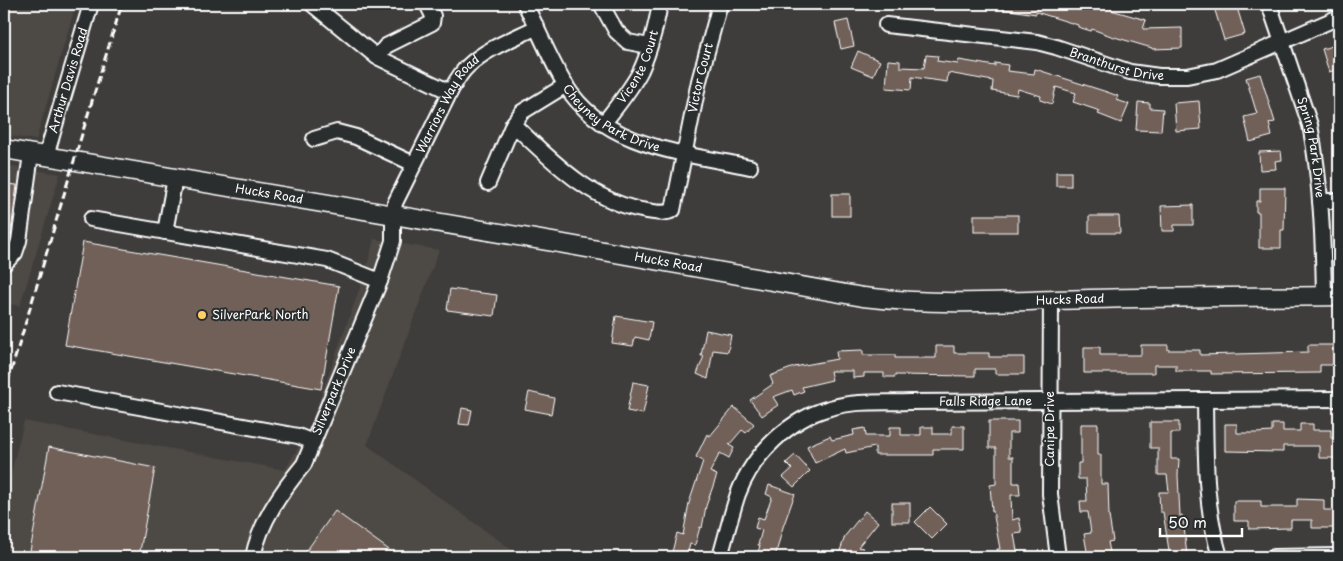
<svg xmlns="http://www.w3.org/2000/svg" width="1343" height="561" viewBox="0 0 1343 561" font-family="'Playpen Sans',sans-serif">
  <rect width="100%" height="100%" fill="#3f3d3b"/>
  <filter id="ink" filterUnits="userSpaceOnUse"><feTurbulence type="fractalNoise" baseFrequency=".02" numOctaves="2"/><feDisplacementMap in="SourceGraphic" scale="10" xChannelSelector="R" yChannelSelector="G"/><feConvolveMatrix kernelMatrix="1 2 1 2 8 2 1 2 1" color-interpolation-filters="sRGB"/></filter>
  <g filter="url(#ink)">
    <g fill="#4e4844">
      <path d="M4 4H76L36 140 4 135Z"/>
      <path d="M4 165 60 174 20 306 4 303Z"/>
      <path d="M374 239 439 250 367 445 522 557H4V501L24 421 285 470 308 431 366 271Z"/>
    </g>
    <g fill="#716159" stroke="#fff">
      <path d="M1003 4H1102L1112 7 1111 10 1146 20 1143 29 1182 28V48L1152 49V48L1111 36 1092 29 1091 31 1078 27V25L1036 12V14L1003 9Z"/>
      <path d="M1213 4H1236L1245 34 1224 40Z"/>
      <path d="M848 20 854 46 841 49 835 23Z"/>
      <path d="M1339 44V69L1329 72 1322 49Z"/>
      <path d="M858 51 880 61 873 76 851 67Z"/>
      <path d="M926 55 938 56 937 61 958 64 959 60 995 66V63L1008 65 1007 71 1034 74 1035 69 1107 92 1118 96 1116 100 1129 104 1121 123 1098 114 1100 111 1073 102 1076 93 1056 87 1052 104 1040 100 1041 96 1018 89 1017 95 992 91 993 81 948 73 947 82 912 77 911 90 886 88 888 60 900 61V67L924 68Z"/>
      <path d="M1260 74 1275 122 1269 123 1272 136 1250 142 1244 117 1257 114 1246 78Z"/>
      <path d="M1199 101 1201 129 1176 131 1174 103Z"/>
      <path d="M1138 102 1150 103V108L1163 109 1161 131 1136 130Z"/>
      <path d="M1281 151 1282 160 1275 161 1276 169 1260 170 1259 152Z"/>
      <rect x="1056" y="172" width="15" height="14"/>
      <path d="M4 184 17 185 10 239 7 248H4Z"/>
      <path d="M1260 188H1285L1284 230H1281V248H1259V212H1256V201H1260Z"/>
      <rect x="832" y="194" width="18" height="22"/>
      <path d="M1193 205V225H1174V231H1162L1161 206Z"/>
      <rect x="974" y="215" width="44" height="17"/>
      <path d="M1089 216H1119L1120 233H1089Z"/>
      <path d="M83 242 339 286 321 389 65 345Z"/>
      <path d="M450 289 497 295 494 316 447 310Z"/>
      <path d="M616 316 652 322 649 340 635 337 633 346 612 343Z"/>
      <path d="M706 330 731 335 728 352 713 350 708 379 697 374 704 356H701Z"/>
      <path d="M1141 345H1168V350H1200V355L1308 352V345H1334V365H1320V373L1211 374V371H1176V365H1154V373H1084V347H1100V355H1141Z"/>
      <path d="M936 346H954V353H989V357H1024V374H995V369H975V376L895 375V377H884V373H864V377L853 378V371H830L832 380 802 387 804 391 794 395 792 390 773 397 778 405 762 416 750 400 773 384 770 376 794 367 837 359 836 351 863 350V355H895V358H936Z"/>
      <path d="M633 382 649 385 643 414 627 411Z"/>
      <path d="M529 392 554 398 551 414 525 409Z"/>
      <path d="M734 407 754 424 746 433 742 430 729 445 734 448 729 458 720 453 710 472 717 475 706 506 702 528 700 527 695 545 690 544 687 556 672 552 677 533 683 535 689 503 703 461 696 457 707 434 710 436Z"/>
      <path d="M462 408 472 410 469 425 459 424Z"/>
      <path d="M989 421H1018V433H1009V457H1013V483H1019L1020 495H1011L1012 520 1019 518 1022 533 1014 534 1018 557H998L997 549H1000L993 511H992L990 485 996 484V448H989Z"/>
      <path d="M1150 422H1179V433H1171V459H1179L1178 475 1180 516H1183L1187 557H1170L1163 512H1160L1159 492H1169L1167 475H1158V448H1150Z"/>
      <path d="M1081 424H1098V455H1101V484H1108L1109 516 1113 541 1108 542 1111 557H1088L1084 534 1091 533 1088 512H1081L1080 501H1087L1086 479H1078V463H1081Z"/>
      <path d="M1225 424H1237V433H1256L1272 432V424H1283V431H1300V424H1313V430H1331V438H1339V458H1319V446H1283V452L1225 451Z"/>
      <path d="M952 426H964V449H933V455H875V447L846 453 845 449 815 463 807 446 830 436 832 440 854 435 853 430 865 428 866 436H890V427H901V435H921V427H933V434H952Z"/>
      <path d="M49 447 155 468 139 557H29Z"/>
      <path d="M795 455 810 471 794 487 783 477 792 469 786 463Z"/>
      <path d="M769 485 795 494 783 527 775 557H757L760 545H758L762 530 755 528 758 517 764 519 772 497 766 494Z"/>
      <path d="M1297 499 1324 500V510H1339V528H1312V520H1291V528L1249 529V521H1234V501H1261V507H1297Z"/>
      <rect x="892" y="503" width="18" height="19"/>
      <path d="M930 507 947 524 932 539 915 522Z"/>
      <path d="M335 511 399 557H302Z"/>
      <path d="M865 511 878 522 858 547 863 548 861 557H838L845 536Z"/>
    </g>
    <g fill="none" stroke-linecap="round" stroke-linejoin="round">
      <g stroke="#fff" stroke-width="18">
        <g id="minor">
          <path d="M312 4 377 57 450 92"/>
          <path id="s1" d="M525 4C539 31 550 60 566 86 605 148 685 153 750 167"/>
          <path d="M601 4 616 31 628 42 649 46"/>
          <path id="s2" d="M1269 4 1310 125C1321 181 1323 239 1324 296"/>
          <path id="s3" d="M886 25 1037 42 1056 47 1130 72 1159 76H1187L1217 70 1339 17"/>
          <path d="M377 57 386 46 432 23 433 16 427 4"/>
          <path id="s4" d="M513 124C551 160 592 203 647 211 656 212 664 215 673 210L699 81 720 4"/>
          <path id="s5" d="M603 124C616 107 631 90 641 70 650 50 656 26 660 4"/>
          <path d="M314 139 337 132 356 137 414 164"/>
          <path id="s6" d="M46 156 91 4"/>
          <path d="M488 183 513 124 522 112 566 85"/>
          <path d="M1320 201H1339"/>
          <path d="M91 219 327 260 380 281"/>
          <path d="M165 232 175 178"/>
          <path d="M4 264 15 253 19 241 31 154"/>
          <path d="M1051 300 1050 494 1058 557"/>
          <path d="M57 392 298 436 313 442"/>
          <path d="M1205 401C1206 456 1204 503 1220 557"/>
          <path id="s7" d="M253 557C260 522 281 492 304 464L380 281 393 241V215L395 203 450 92C455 83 460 73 468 66 487 48 515 38 537 27"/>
          <path id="s8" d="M720 557C726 536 731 515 738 494 753 454 789 419 830 408 856 400 884 403 910 402L1339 399"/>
          <path d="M1274 557 1339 556"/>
        </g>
      </g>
      <g stroke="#fff" stroke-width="21">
        <g id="major">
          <path id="s9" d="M4 149 553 242 863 297C939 306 1014 301 1090 299 1173 297 1256 297 1339 296"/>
        </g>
      </g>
      <use href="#minor" stroke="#2a2d2e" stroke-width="14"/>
      <use href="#major" stroke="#2a2d2e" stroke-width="18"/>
      <path stroke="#fff" stroke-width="3" stroke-dasharray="8 4" stroke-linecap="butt" d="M4 394C44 264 81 134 122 4"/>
    </g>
  </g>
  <circle fill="#ffd166" stroke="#2a2d2e" stroke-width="2" cx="202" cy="315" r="5"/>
  <g text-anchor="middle" stroke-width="4" stroke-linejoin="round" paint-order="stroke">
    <g font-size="12" fill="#fff" stroke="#2a2d2e">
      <text dy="4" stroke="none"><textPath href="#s3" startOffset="235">Branthurst Drive</textPath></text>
      <text dy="4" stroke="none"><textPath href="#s5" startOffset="68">Vicente Court</textPath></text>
      <text dy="4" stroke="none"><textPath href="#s4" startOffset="324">Victor Court</textPath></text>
      <text dy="4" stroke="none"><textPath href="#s6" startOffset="79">Arthur Davis Road</textPath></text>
      <text dy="4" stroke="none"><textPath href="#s7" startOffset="498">Warriors Way Road</textPath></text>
      <text dy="4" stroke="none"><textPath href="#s1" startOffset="149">Cheyney Park Drive</textPath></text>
      <text dy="4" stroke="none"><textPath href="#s2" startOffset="150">Spring Park Drive</textPath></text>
      <text dy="4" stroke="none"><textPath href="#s9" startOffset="269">Hucks Road</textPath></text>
      <text dy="4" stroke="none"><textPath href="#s9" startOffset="674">Hucks Road</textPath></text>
      <text dy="4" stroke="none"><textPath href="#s9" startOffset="1079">Hucks Road</textPath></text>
      <text dy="4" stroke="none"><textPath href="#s7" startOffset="186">Silverpark Drive</textPath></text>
      <text dy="4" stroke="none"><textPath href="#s8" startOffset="352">Falls Ridge Lane</textPath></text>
      <text transform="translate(1050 429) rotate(-90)" y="4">Canipe Drive</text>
    </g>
    <g font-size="12" fill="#fff" stroke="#2a2d2e" text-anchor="start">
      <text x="212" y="319">SilverPark North</text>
    </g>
  </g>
  <rect width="1343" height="561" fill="none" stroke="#2a2d2e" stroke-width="20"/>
  <rect x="10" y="10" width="1323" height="541" fill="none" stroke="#fff" stroke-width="2" filter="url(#ink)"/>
  <path d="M1160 528v8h82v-8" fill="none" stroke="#ffffff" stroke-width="2.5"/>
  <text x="1168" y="528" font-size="15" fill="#ffffff" stroke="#2a2d2e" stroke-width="4" paint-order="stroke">50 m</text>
</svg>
